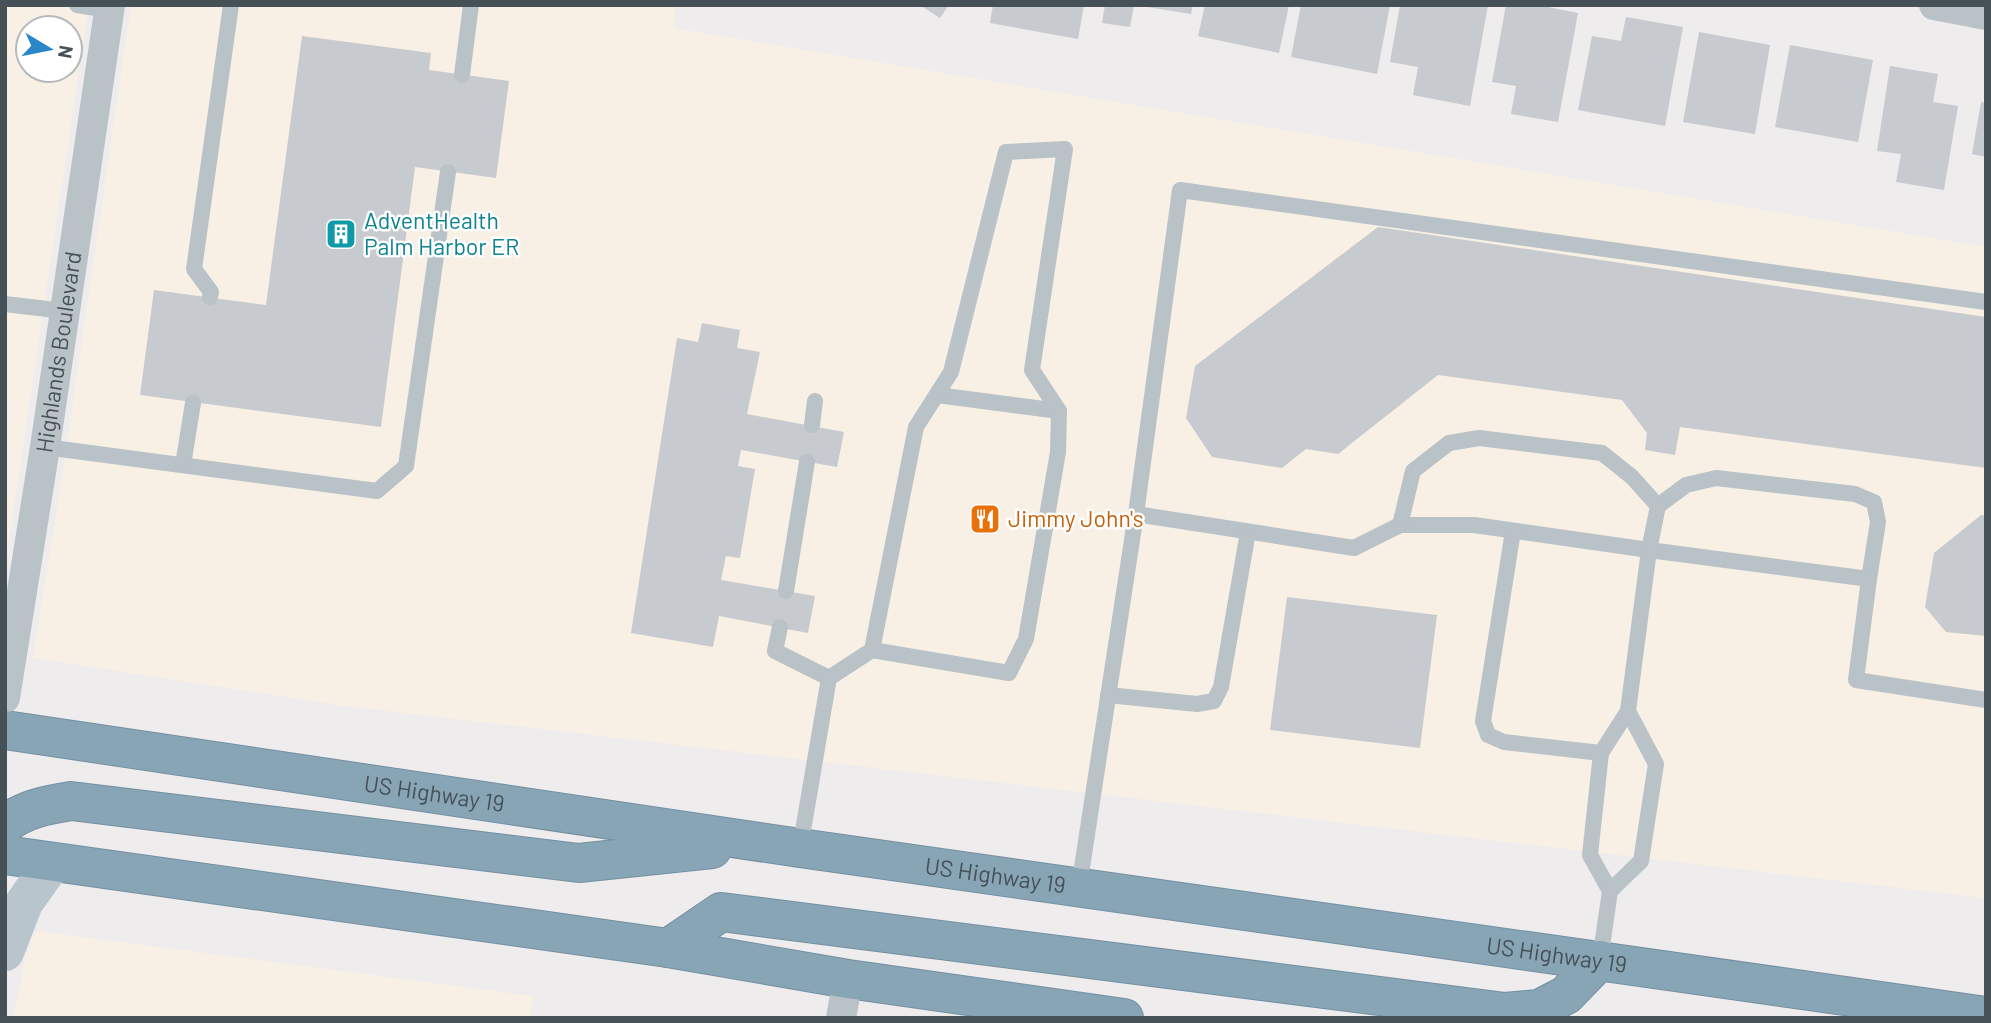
<svg xmlns="http://www.w3.org/2000/svg" width="1991" height="1023" viewBox="0 0 1991 1023" font-family="Barlow,sans-serif">
  <rect width="100%" height="100%" fill="#eeecec"/>
  <g fill="#f9f0e5" fill-rule="evenodd">
    <path d="M5 5H89L5 567ZM28 28H70V70H28Z"/>
    <path d="M131 5H676L673 28 1986 247V898L345 706 33 658 66 450Z"/>
    <path d="M36 931 533 996V997L529 1018H14L25 958Z"/>
  </g>
  <g fill="#c7cace">
    <path d="M920 5H949L940 18Z"/>
    <path d="M993 5H1084L1078 39 990 23Z"/>
    <path d="M1105 5H1134L1130 27 1102 23Z"/>
    <path d="M1147 5H1193L1191 14 1147 7Z"/>
    <path d="M1205 5H1289L1279 53 1198 36Z"/>
    <path d="M1301 5H1390L1377 74 1291 57Z"/>
    <path d="M1400 5H1488L1470 106 1413 95 1418 67 1390 62Z"/>
    <path d="M1506 5H1538L1578 13 1558 122 1511 114 1516 86 1492 82Z"/>
    <path d="M1626 17 1683 27 1665 126 1578 110 1592 36 1621 41Z"/>
    <path d="M1699 32 1770 45 1755 134 1683 122Z"/>
    <path d="M302 36 431 53 429 70 509 81 496 178 415 167 381 427 140 395 154 290 266 305Z"/>
    <path d="M1790 45 1873 60 1858 142 1775 127Z"/>
    <path d="M1890 66 1938 74 1933 102 1958 106 1944 190 1896 182 1901 154 1877 151Z"/>
    <path d="M1981 102 1986 103V157L1972 154Z"/>
    <path d="M1378 227 1986 317V468L1680 427 1675 455 1645 450 1647 433 1622 400 1438 375 1338 454 1306 449 1282 468 1212 457 1186 418 1195 366Z"/>
    <path d="M702 323 740 330 737 348 760 352 747 414 844 432 837 467 741 450 738 466 755 469 740 558 726 556 721 580 815 596 808 633 719 616 713 647 631 633 677 338 698 342Z"/>
    <path d="M1981 515 1986 516V636L1946 632 1925 607 1934 553Z"/>
    <path d="M1287 597 1437 615 1420 748 1270 730Z"/>
  </g>
  <g fill="none" stroke-linecap="round" stroke-linejoin="round">
    <g stroke="#7390a2" stroke-width="40">
      <g id="highway">
        <path id="s2" d="M5 730 800 848 1986 1016"/>
        <path d="M5 824C25 809 46 805 71 801L579 863 712 849"/>
        <path d="M5 855 668 948 848 979 1124 1018"/>
        <path d="M668 948 721 912 1505 1012 1539 1009 1566 995 1600 960"/>
      </g>
    </g>
    <g stroke="#b8c2c7" stroke-width="16">
      <path d="M77 5 109 10"/>
      <path d="M462 75 471 5"/>
      <path d="M210 297 211 292 194 269 231 5"/>
      <path d="M5 304 64 311"/>
      <path d="M937 395 1059 411"/>
      <path d="M812 425 815 401"/>
      <path d="M45 447 377 491 406 466 448 172"/>
      <path d="M183 465 193 403"/>
      <path d="M1658 506 1686 485 1716 478 1855 494 1874 502 1878 522 1869 579"/>
      <path d="M1136 514 1354 548 1400 525H1474L1649 550 1869 579 1856 680 1986 700"/>
      <path d="M1400 525 1413 471 1449 443 1479 438 1602 453 1632 477 1658 506 1649 550 1628 711 1601 753 1590 855 1610 891 1600 960"/>
      <path d="M1513 531 1483 721 1488 735 1504 742 1601 753"/>
      <path d="M786 591 807 462"/>
      <path d="M780 627 775 651 829 678"/>
      <path d="M1108 695 1197 704 1214 701 1221 687 1248 532"/>
      <path d="M800 848 829 678 872 650 1009 673 1026 639 1058 452 1059 411 1032 370 1065 149 1006 152 951 372 916 427 872 650"/>
      <path d="M1079 887 1136 514 1180 190 1986 302"/>
      <path d="M1610 891 1641 861 1656 764 1628 711"/>
    </g>
    <g stroke="#b8c2c7" stroke-width="30">
      <path d="M1934 5 1986 15"/>
      <path id="s1" d="M5 698 45 447 110 5"/>
      <path d="M841 1018 848 979"/>
    </g>
    <path stroke="#b9c5cc" stroke-width="38" d="M5 952 24 903 53 862"/>
    <use href="#highway" stroke="#88a5b6" stroke-width="38"/>
  </g>
  <defs>
    <g id="building-square" transform="scale(1.575)"><rect x="-9" y="-9" width="18" height="18" rx="4" fill="#0f9aa8" stroke="#fff"/><path d="M-4-6H4V6H1V3H-1V6H-4ZM-2.5-4.3h1.7v1.8h-1.7ZM.8-4.3h1.7v1.8H.8ZM-2.5-1h1.7V.8h-1.7ZM.8-1h1.7V.8H.8Z" fill="#fff"/></g>
    <g id="restaurant-square" transform="scale(1.575)"><rect x="-9" y="-9" width="18" height="18" rx="4" fill="#e8710a" stroke="#fff"/><path d="M-5-6h1v4h1v-4h1v4h1v-4h1v5L-1.5 .5V6h-2V.5L-5-1ZM5-6V6H3V1.5H1.5Q1.5-4 5-6Z" fill="#fff"/></g>
  </defs>
  <g fill-rule="evenodd">
    <use href="#building-square" x="341" y="234"/>
    <use href="#restaurant-square" x="985" y="519"/>
  </g>
  <g text-anchor="middle" stroke-width="5" stroke-linejoin="round" paint-order="stroke">
    <g font-size="23" fill="#0d838f" stroke="#fff" text-anchor="start">
      <text x="364" y="229">AdventHealth<tspan x="364" dy="26">Palm Harbor ER</tspan></text>
    </g>
    <g font-size="23" fill="#465157" stroke="#fff">
      <text dy="8" stroke="none"><textPath href="#s1" startOffset="350">Highlands Boulevard</textPath></text>
      <text dy="8" stroke="none"><textPath href="#s2" startOffset="434">US Highway 19</textPath></text>
      <text dy="8" stroke="none"><textPath href="#s2" startOffset="1001">US Highway 19</textPath></text>
      <text dy="8" stroke="none"><textPath href="#s2" startOffset="1568">US Highway 19</textPath></text>
    </g>
    <g font-size="23" fill="#c56008" stroke="#fff" text-anchor="start">
      <text x="1008" y="527">Jimmy John's</text>
    </g>
  </g>
  <rect width="1991" height="1023" fill="none" stroke="#465157" stroke-width="14"/>
  <g transform="translate(49 49) rotate(100)"><circle r="33" fill="#ffffff" stroke="#b5b9bc" stroke-width="2"/>
  <path d="M0-5L12 26L0 18L-12 26Z" fill="#2b86c9"/>
  <text y="-10" font-size="19" font-weight="bold" text-anchor="middle" fill="#465157">N</text>
  </g>
</svg>
